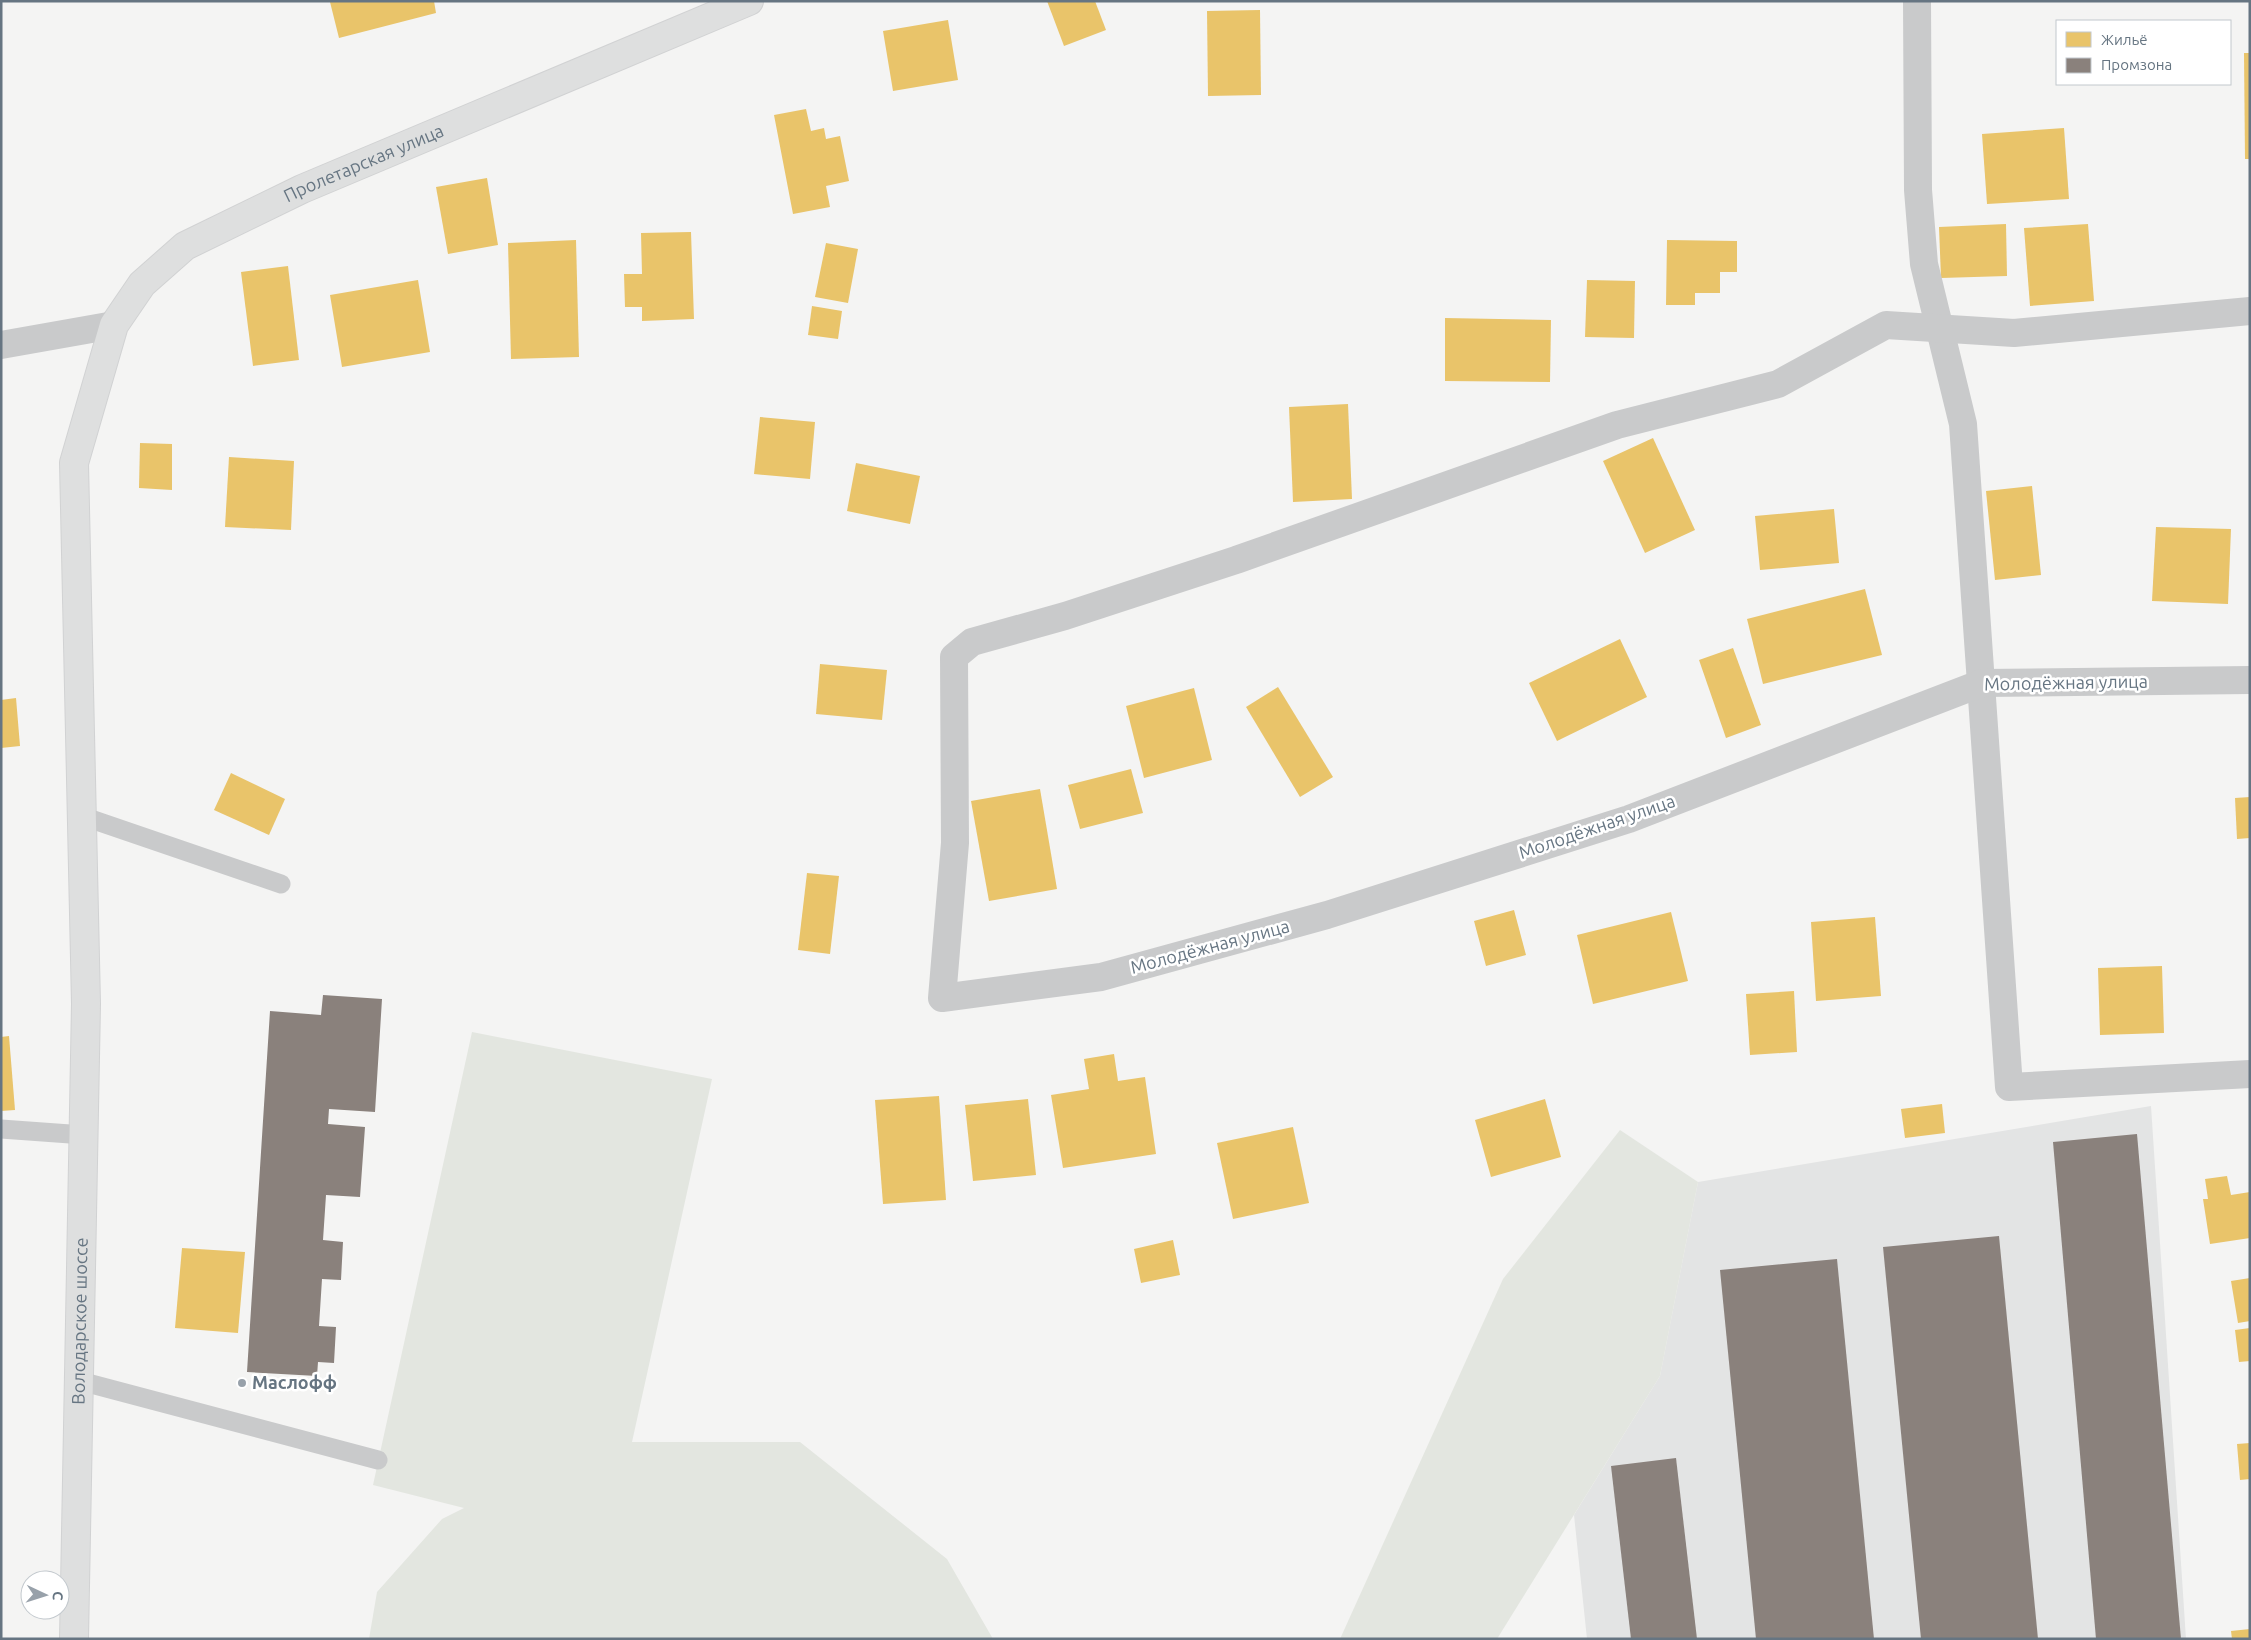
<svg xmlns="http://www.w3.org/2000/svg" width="2251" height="1640" viewBox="0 0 2251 1640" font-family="Ubuntu,sans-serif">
  <rect width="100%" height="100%" fill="#f4f4f3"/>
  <path fill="#e3e4e4" d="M2151 1106 2186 1639H1587L1574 1515 1660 1376 1698 1182Z"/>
  <g fill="#e3e6e0">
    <path d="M472 1032 712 1079 632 1442H800L947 1559 993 1639H369L377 1592 442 1519 464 1508 373 1485Z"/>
    <path d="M1620 1130 1698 1182 1660 1376 1497 1639H1340L1503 1279Z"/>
  </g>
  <g fill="#e9c46a">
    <path d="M335 1H434L436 13 339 38 330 2Z"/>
    <path d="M1047 1H1095L1106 30 1064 46Z"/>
    <path d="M1260 10 1261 95 1208 96 1207 11Z"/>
    <path d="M948 20 958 80 893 91 883 31Z"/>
    <path d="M2244 53H2250V159H2245Z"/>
    <path d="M806 109 811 131 824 128 826 139 840 136 849 181 826 186 830 207 793 214 774 115Z"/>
    <path d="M2064 128 2069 199 1987 204 1982 134Z"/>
    <path d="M487 178 498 245 448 254 436 187Z"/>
    <path d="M2006 224 2007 276 1941 278 1939 227Z"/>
    <path d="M2088 224 2094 301 2030 306 2024 228Z"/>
    <path d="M691 232 694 319 642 321V307H625L624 274H642L641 233Z"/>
    <path d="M576 240 579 357 511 359 508 243Z"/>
    <path d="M1667 240 1737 241V272H1720V293H1695V305H1666Z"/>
    <path d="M826 243 858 249 848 303 815 297Z"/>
    <path d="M288 266 299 360 253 366 241 272Z"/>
    <path d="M418 280 430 352 342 367 330 295Z"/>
    <path d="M1587 280 1635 281 1634 338 1585 337Z"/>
    <path d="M812 306 842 311 838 339 808 335Z"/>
    <path d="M1445 318 1551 320 1550 382 1445 381Z"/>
    <path d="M1348 404 1352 499 1293 502 1289 407Z"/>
    <path d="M760 417 815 422 810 479 754 474Z"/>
    <path d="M1653 438 1695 530 1645 553 1603 461Z"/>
    <path d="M140 443 172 444V490L139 488Z"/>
    <path d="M229 457 294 461 291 530 225 527Z"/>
    <path d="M856 463 920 476 910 524 847 511Z"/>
    <path d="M2032 486 2041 575 1995 580 1986 491Z"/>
    <path d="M1834 509 1839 563 1760 570 1755 516Z"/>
    <path d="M2156 527 2231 529 2228 604 2152 601Z"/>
    <path d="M1865 589 1882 655 1763 684 1747 619Z"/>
    <path d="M1620 639 1647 697 1557 741 1529 683Z"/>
    <path d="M1733 648 1761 725 1726 738 1699 660Z"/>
    <path d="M820 664 887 670 882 720 816 714Z"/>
    <path d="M1278 687 1333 777 1300 797 1246 707Z"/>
    <path d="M1194 688 1212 760 1144 778 1126 706Z"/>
    <path d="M16 698 20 746 1 748V700Z"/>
    <path d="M1131 769 1143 813 1080 829 1068 785Z"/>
    <path d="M231 773 285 799 269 835 214 810Z"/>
    <path d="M1040 789 1057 889 989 901 971 801Z"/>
    <path d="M2250 797V838L2237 839 2235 798Z"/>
    <path d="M807 873 839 876 830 954 798 950Z"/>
    <path d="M1514 910 1526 955 1486 966 1474 921Z"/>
    <path d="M1671 912 1688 981 1593 1004 1577 935Z"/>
    <path d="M1875 917 1881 996 1816 1001 1811 922Z"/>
    <path d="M2162 966 2164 1033 2100 1035 2098 968Z"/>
    <path d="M1794 991 1797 1052 1750 1055 1746 994Z"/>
    <path d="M9 1036 15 1110 1 1111V1037Z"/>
    <path d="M1114 1054 1118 1081 1145 1077 1156 1154 1063 1168 1051 1095 1089 1089 1084 1059Z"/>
    <path d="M939 1096 946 1200 883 1204 875 1100Z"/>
    <path d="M1028 1099 1036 1175 973 1181 965 1105Z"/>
    <path d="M1545 1099 1561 1157 1491 1177 1475 1120Z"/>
    <path d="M1942 1104 1945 1133 1905 1138 1901 1109Z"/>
    <path d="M1293 1127 1309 1203 1233 1219 1217 1143Z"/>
    <path d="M2227 1176 2231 1195 2250 1192V1238L2210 1244 2203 1199H2208L2205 1179Z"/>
    <path d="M1173 1240 1180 1275 1141 1283 1134 1249Z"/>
    <path d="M182 1248 245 1252 238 1333 175 1328Z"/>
    <path d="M2250 1278V1321L2238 1323 2231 1281Z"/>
    <path d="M2250 1328V1361L2239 1362 2235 1330Z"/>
    <path d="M2250 1443V1479L2240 1480 2237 1444Z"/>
    <path d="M2250 1629V1639H2232L2231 1631Z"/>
  </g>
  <g fill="#8a817c">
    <path d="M323 995 382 999 375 1112 329 1109 328 1124 365 1127 360 1197 326 1195 323 1240 343 1242 341 1280 322 1279 319 1326 336 1327 334 1363 318 1362 317 1376 247 1372 270 1011 321 1015Z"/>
    <path d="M2137 1134 2181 1639H2096L2053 1142Z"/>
    <path d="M1999 1236 2038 1639H1921L1883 1247Z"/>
    <path d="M1837 1259 1874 1639H1756L1720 1270Z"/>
    <path d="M1676 1458 1697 1639H1631L1611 1466Z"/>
  </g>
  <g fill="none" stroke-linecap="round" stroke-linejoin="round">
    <g stroke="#d1d2d3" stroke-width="30">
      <g id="secondary">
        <path id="s1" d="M74 1639 86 1004 74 463 114 325 142 284 185 246 302 189 749 1"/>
      </g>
    </g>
    <g stroke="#c9cacb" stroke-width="19">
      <path d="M82 816 281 884"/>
      <path d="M1 1129 84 1135"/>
      <path d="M80 1381 378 1460"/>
    </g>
    <g stroke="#c9cacb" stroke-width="28">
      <path d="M1917 1 1918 190 1924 264 1963 424 2009 1087 2250 1074"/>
      <path d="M2250 311 2014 333 1886 325 1778 384 1617 425 1236 560 1065 616 972 642 954 657 955 843 942 998 1101 977 1327 915 1629 819 1982 683 2250 680"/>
      <path d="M1 345 114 325"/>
    </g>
    <use href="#secondary" stroke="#dedfdf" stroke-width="28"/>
  </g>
  <circle fill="#98a1aa" stroke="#fff" stroke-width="2" cx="242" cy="1383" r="5"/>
  <g text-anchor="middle" stroke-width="5" stroke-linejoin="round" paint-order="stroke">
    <g font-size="18" fill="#667582" stroke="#fff">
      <text dy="6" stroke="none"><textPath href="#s1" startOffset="1624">Пролетарская улица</textPath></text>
      <text transform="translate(2066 683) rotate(-1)" y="6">Молодёжная улица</text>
      <text transform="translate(1597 827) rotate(-19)" y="6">Молодёжная улица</text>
      <text transform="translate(1210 947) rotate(-15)" y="6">Молодёжная улица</text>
      <text dy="6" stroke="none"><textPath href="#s1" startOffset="318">Володарское шоссе</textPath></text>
    </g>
    <g font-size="18" font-weight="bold" fill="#667582" stroke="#fff" text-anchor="start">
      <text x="252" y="1389">Маслофф</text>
    </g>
  </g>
  <rect width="2251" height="1640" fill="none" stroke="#667582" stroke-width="5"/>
  <rect x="2056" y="20" width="175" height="65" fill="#ffffff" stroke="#c2c8cd"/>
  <rect x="2066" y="32" width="25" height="15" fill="#e9c46a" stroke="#c2c8cd"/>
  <text x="2101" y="45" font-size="15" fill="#667582">Жильё</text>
  <rect x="2066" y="58" width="25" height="15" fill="#8a817c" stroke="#c2c8cd"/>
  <text x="2101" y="70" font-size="15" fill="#667582">Промзона</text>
  <g transform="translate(45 1595) rotate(94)"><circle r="24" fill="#ffffff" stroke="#c2c8cd"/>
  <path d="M0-4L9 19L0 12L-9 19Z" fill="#98a1aa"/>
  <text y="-8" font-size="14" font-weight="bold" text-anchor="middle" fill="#667582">С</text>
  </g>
</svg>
